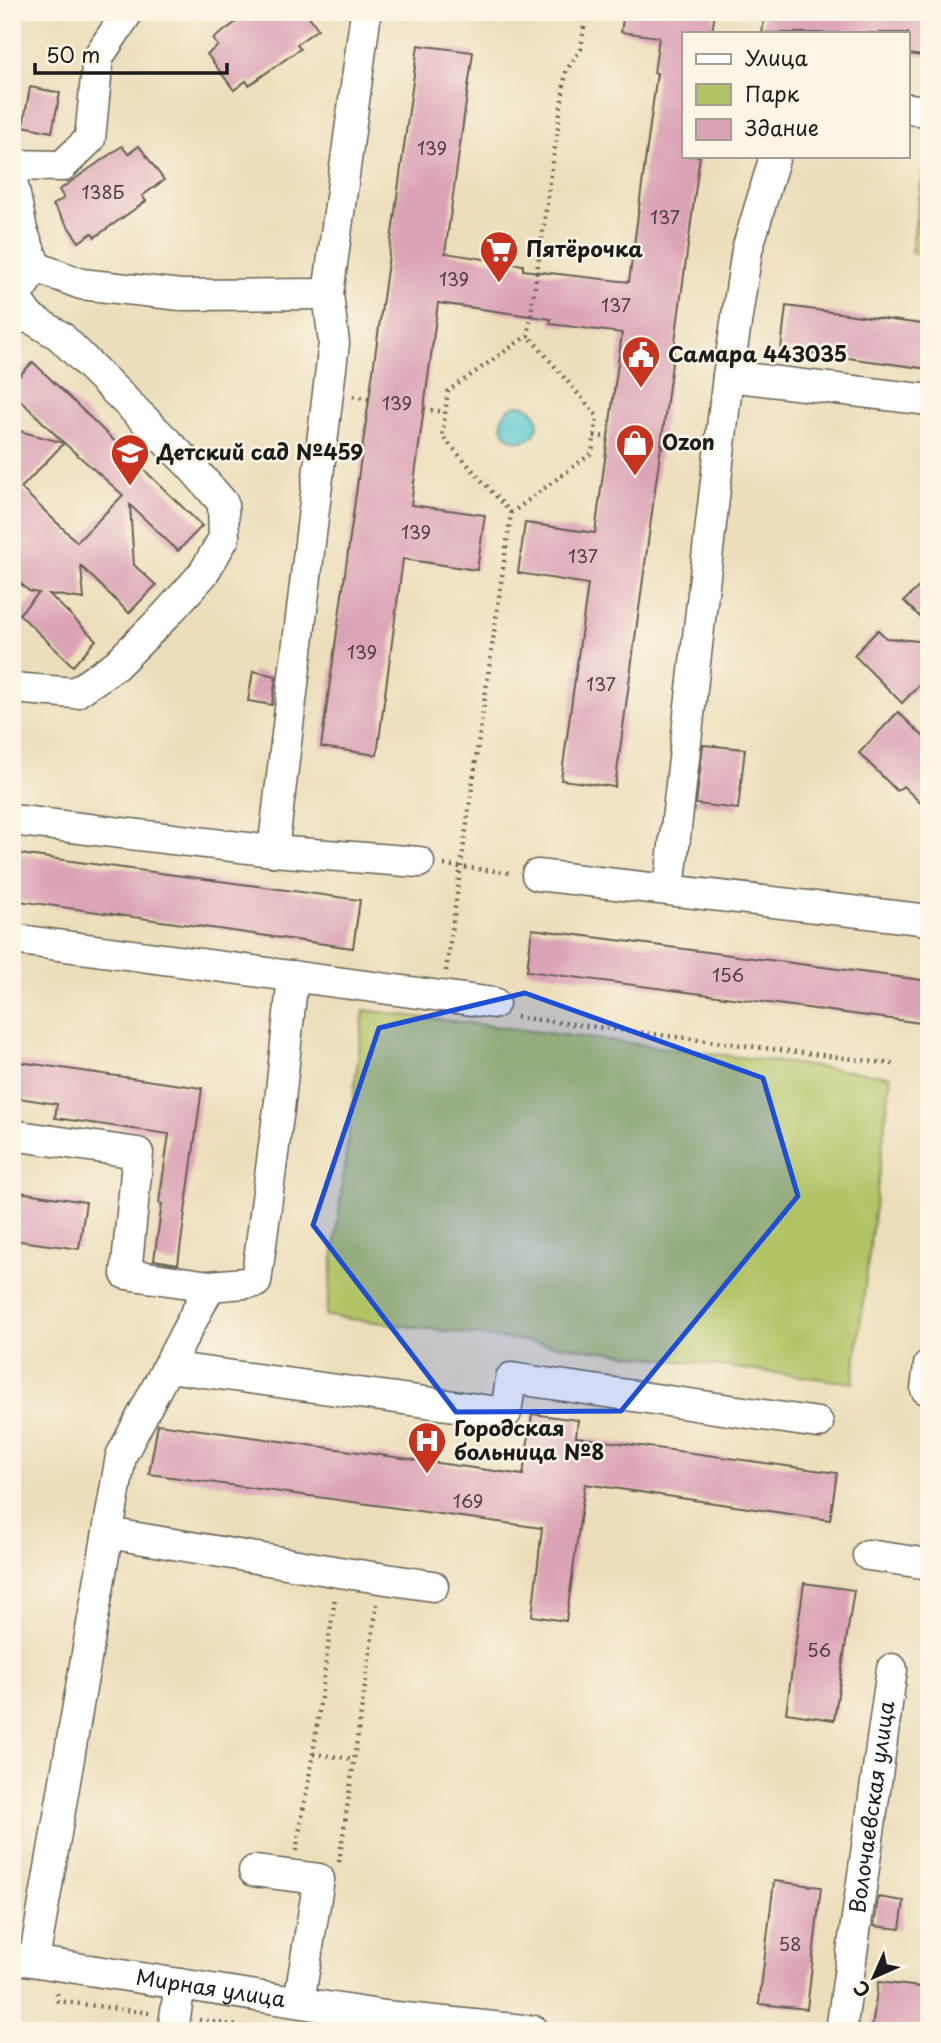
<svg xmlns="http://www.w3.org/2000/svg" width="941" height="2043" viewBox="0 0 941 2043" font-family="'Playpen Sans',sans-serif">
  <rect width="100%" height="100%" fill="#fcf5e5"/>
  <filter id="ink" filterUnits="userSpaceOnUse"><feTurbulence type="fractalNoise" baseFrequency=".0143" numOctaves="2"/><feDisplacementMap in="SourceGraphic" scale="14" xChannelSelector="R" yChannelSelector="G"/><feConvolveMatrix kernelMatrix="1 2 1 2 8 2 1 2 1" color-interpolation-filters="sRGB"/></filter>
  <filter id="wash" filterUnits="userSpaceOnUse"><feTurbulence type="fractalNoise" baseFrequency=".00686" numOctaves="4" result="noise"/><feDisplacementMap in="SourceGraphic" scale="28" xChannelSelector="R" yChannelSelector="G"/><feGaussianBlur stdDeviation="1.57" result="paint"/><feColorMatrix in="noise" values="0 0 0 0 0 0 0 0 0 0 0 0 0 0 0 0 0 1.4 0 .05"/><feComposite in="paint" operator="in"/></filter>
  <g filter="url(#wash)">
    <rect width="100%" height="100%" fill="#ecdeba"/>
    <g fill="#b2c366" stroke="#677041" stroke-width="2">
      <path d="M924 167H929V256L911 253Z"/>
      <path d="M364 1010 891 1076 853 1383 326 1316Z"/>
    </g>
    <circle fill="#5cc9d3" stroke="#3c7278" stroke-width="2" cx="520" cy="423" r="18"/>
    <g id="blocks">
      <g fill="#dba3b6">
        <path d="M250 12H306L318 29 297 44 300 49 249 85 246 81 234 90 207 54 218 46 213 39Z"/>
        <path d="M624 12H715L712 33H684V156H700L615 787 561 780 588 584 518 573 525 523 595 533 622 333 550 324 551 319 438 303 411 505 485 515 477 570 403 559 377 755 321 747 418 45 473 52 445 253 523 265V270L629 282 657 73H654L659 37 621 32Z"/>
        <path d="M765 12H929V57L908 54V33H762Z"/>
        <path d="M30 87 60 93 52 132 23 126Z"/>
        <path d="M122 146 128 154 139 146 164 180 142 196 146 201 95 237 92 233 79 242 53 205 64 198 59 190Z"/>
        <path d="M786 306 929 325V369L781 349Z"/>
        <path d="M33 362 202 526 178 551 130 505 134 565 156 585 129 613 81 566 84 599 49 594 96 640 73 666 19 614 39 593 29 591 12 576V429L64 443 21 488 77 542 123 495 64 443 12 392V383Z"/>
        <path d="M929 577V626L904 601Z"/>
        <path d="M878 630 886 638 929 642V675L902 703 854 655Z"/>
        <path d="M253 671 276 676 272 705 248 701Z"/>
        <path d="M898 712 929 742V811L903 786 897 791 859 753Z"/>
        <path d="M703 745 745 749 738 809 696 804Z"/>
        <path d="M12 853 360 900 353 948 12 900Z"/>
        <path d="M532 929 929 981V1024L527 971Z"/>
        <path d="M12 1061 202 1088 178 1264 154 1260 162 1204 159 1203 169 1134 55 1118 57 1104 12 1097Z"/>
        <path d="M12 1191 86 1202 79 1249 12 1240Z"/>
        <path d="M532 1414 578 1420 576 1437 837 1473 830 1520 585 1484 566 1621 532 1616 542 1528 149 1474 158 1424 523 1475Z"/>
        <path d="M804 1583 854 1590 834 1720 786 1713Z"/>
        <path d="M774 1881 821 1887 807 2009 759 2004Z"/>
        <path d="M878 1897 904 1901 900 1929 874 1926Z"/>
        <path d="M878 1982 929 1988V2031L872 2029Z"/>
      </g>
    </g>
  </g>
  <g filter="url(#ink)">
    <use href="#blocks" fill-opacity="0" stroke="#656053" stroke-width="2"/>
    <g fill="none" stroke-linecap="round" stroke-linejoin="round">
      <g stroke="#656053" stroke-width="33">
        <g id="minor">
          <path d="M908 109 929 111"/>
          <path d="M12 165 62 166 90 139 98 57 128 12"/>
          <path d="M12 180 22 230 36 267 81 284 181 295 328 294"/>
          <path d="M29 317 15 297 36 267"/>
          <path d="M12 319 29 317 60 336 189 464 223 503 224 538 203 574 166 615 116 665 75 693 12 688"/>
          <path d="M728 376 929 400"/>
          <path d="M12 820 273 851 419 862"/>
          <path d="M273 851 334 343 328 294 366 12"/>
          <path d="M537 875 929 920"/>
          <path d="M669 889 728 376 747 250 775 156"/>
          <path d="M12 939 494 1003"/>
          <path d="M12 1135 138 1153 126 1274 210 1286"/>
          <path d="M167 1367 506 1413 511 1378 818 1423"/>
          <path d="M926 1389 929 1365"/>
          <path d="M108 1533 339 1572 433 1586"/>
          <path d="M868 1555 929 1564"/>
          <path d="M254 1871 319 1879 299 2002"/>
          <path id="s1" d="M12 1958 385 2016 534 2031"/>
          <path d="M34 1961 121 1456 210 1286 256 1282 280 1101 293 976"/>
          <path d="M173 2031 180 1984"/>
          <path id="s2" d="M841 2031 892 1669"/>
        </g>
      </g>
      <g stroke="#656053" stroke-width="4.5" stroke-dasharray="2 5" stroke-linecap="butt">
        <path d="M353 396 369 399"/>
        <path d="M424 409 445 412"/>
        <path d="M594 436 608 437"/>
        <path d="M662 446 692 450"/>
        <path d="M511 513 442 436 448 391 528 335 566 71 581 49 586 12"/>
        <path d="M444 865 511 873"/>
        <path d="M446 971 511 513 592 453 597 416 528 335"/>
        <path d="M516 1017 893 1064"/>
        <path d="M313 1754 354 1759"/>
        <path d="M296 1851 313 1754 335 1597"/>
        <path d="M339 1862 377 1604"/>
        <path d="M57 1993 58 2001 149 2013"/>
        <path d="M199 2020 273 2031"/>
      </g>
      <use href="#minor" stroke="#fff" stroke-width="30"/>
    </g>
  </g>
  <path fill="#1d4ed8" fill-opacity="0.2" stroke="#1d4ed8" stroke-width="5" stroke-linejoin="round" d="M525 993 763 1078 798 1196 621 1411 456 1412 313 1225 379 1028Z"/>
  <defs>
    <g id="supermarket-pin" transform="scale(2.0125)"><path d="M0 17L-7.5 6A9.5 9.5 0 1 1 7.5 6Z" fill="#c8321e" stroke="#fcf5e5"/><path d="M-6-5.5h2.5l.6 2H6L4.5 2H-2.5L-4.4-4H-6ZM-1.5 3.2a1.3 1.3 0 1 0 .1 0ZM3 3.2a1.3 1.3 0 1 0 .1 0Z" fill="#fff"/></g>
    <g id="civic-pin" transform="scale(2.0125)"><path d="M0 17L-7.5 6A9.5 9.5 0 1 1 7.5 6Z" fill="#c8321e" stroke="#fcf5e5"/><path d="M-.6-6.5H3V-4.5H.6V-3L4-1V1h2V6H-6V1h2V-1L-.6-3ZM-1.2 2.5V6h2.4V2.5Z" fill="#fff"/></g>
    <g id="shop-pin" transform="scale(2.0125)"><path d="M0 17L-7.5 6A9.5 9.5 0 1 1 7.5 6Z" fill="#c8321e" stroke="#fcf5e5"/><path d="M-5-2.5h2.3a2.7 3.5 0 0 1 5.4 0H5L5.5 6h-11ZM-1.5-2.5h3a1.5 2.3 0 0 0-3 0Z" fill="#fff"/></g>
    <g id="school-pin" transform="scale(2.0125)"><path d="M0 17L-7.5 6A9.5 9.5 0 1 1 7.5 6Z" fill="#c8321e" stroke="#fcf5e5"/><path d="M0-5L7-2L0 1L-7-2ZM-4 1L0 2.5L4 1V4Q0 6-4 4Z" fill="#fff"/></g>
    <g id="hospital-pin" transform="scale(2.0125)"><path d="M0 17L-7.5 6A9.5 9.5 0 1 1 7.5 6Z" fill="#c8321e" stroke="#fcf5e5"/><path d="M-5-5h3v3.5h4V-5h3V5h-3V1.5h-4V5h-3Z" fill="#fff"/></g>
  </defs>
  <g fill-rule="evenodd">
    <use href="#supermarket-pin" x="499" y="250"/>
    <use href="#civic-pin" x="641" y="355"/>
    <use href="#shop-pin" x="635" y="443"/>
    <use href="#school-pin" x="130" y="453"/>
    <use href="#hospital-pin" x="427" y="1441"/>
  </g>
  <g text-anchor="middle" stroke-width="5" stroke-linejoin="round" paint-order="stroke">
    <g font-size="18" fill="#4c3e42">
      <text x="432" y="155">139</text>
      <text x="103" y="199">138Б</text>
      <text x="665" y="224">137</text>
      <text x="454" y="286">139</text>
      <text x="616" y="312">137</text>
      <text x="397" y="410">139</text>
      <text x="416" y="539">139</text>
      <text x="583" y="563">137</text>
      <text x="362" y="659">139</text>
      <text x="601" y="691">137</text>
      <text x="728" y="982">156</text>
      <text x="468" y="1508">169</text>
      <text x="819" y="1657">56</text>
      <text x="790" y="1951">58</text>
    </g>
    <g font-size="21" font-weight="bold" fill="#1c1c1c" stroke="#fcf5e5" text-anchor="start">
      <text x="526" y="257">Пятёрочка</text>
      <text x="668" y="362">Самара 443035</text>
      <text x="662" y="450">Ozon</text>
      <text x="157" y="460">Детский сад №459</text>
      <text x="454" y="1436">Городская<tspan x="454" dy="24">больница №8</tspan></text>
    </g>
    <g font-size="21" fill="#1c1c1c" stroke="#fcf5e5">
      <text dy="7" stroke="none"><textPath href="#s2" startOffset="226">Волочаевская улица</textPath></text>
      <text dy="7" stroke="none"><textPath href="#s1" startOffset="201">Мирная улица</textPath></text>
    </g>
  </g>
  <rect width="941" height="2043" fill="none" stroke="#fcf5e5" stroke-width="42"/>
  <rect x="682" y="32" width="228" height="126" fill="#fcf5e5" stroke="#a29e95" stroke-width="2"/>
  <rect x="696" y="54" width="35" height="10" fill="#ffffff" stroke="#a29e95" stroke-width="2"/>
  <text x="745" y="66" font-size="21" fill="#1c1c1c">Улица</text>
  <rect x="696" y="84" width="35" height="21" fill="#b2c366" stroke="#a29e95" stroke-width="2"/>
  <text x="745" y="102" font-size="21" fill="#1c1c1c">Парк</text>
  <rect x="696" y="119" width="35" height="21" fill="#dba3b6" stroke="#a29e95" stroke-width="2"/>
  <text x="745" y="136" font-size="21" fill="#1c1c1c">Здание</text>
  <g transform="translate(874 1977) rotate(225)" stroke="#fcf5e5" stroke-width="5" paint-order="stroke">
  <path d="M0-5L12 26L0 18L-12 26Z" fill="#1c1c1c"/>
  <text y="-10" font-size="19" font-weight="bold" text-anchor="middle" fill="#1c1c1c">С</text>
  </g>
  <path d="M35 63v10h192v-10" fill="none" stroke="#1c1c1c" stroke-width="3.5"/>
  <text x="46" y="63" font-size="21" fill="#1c1c1c" stroke="#fcf5e5" stroke-width="5" paint-order="stroke">50 m</text>
</svg>
